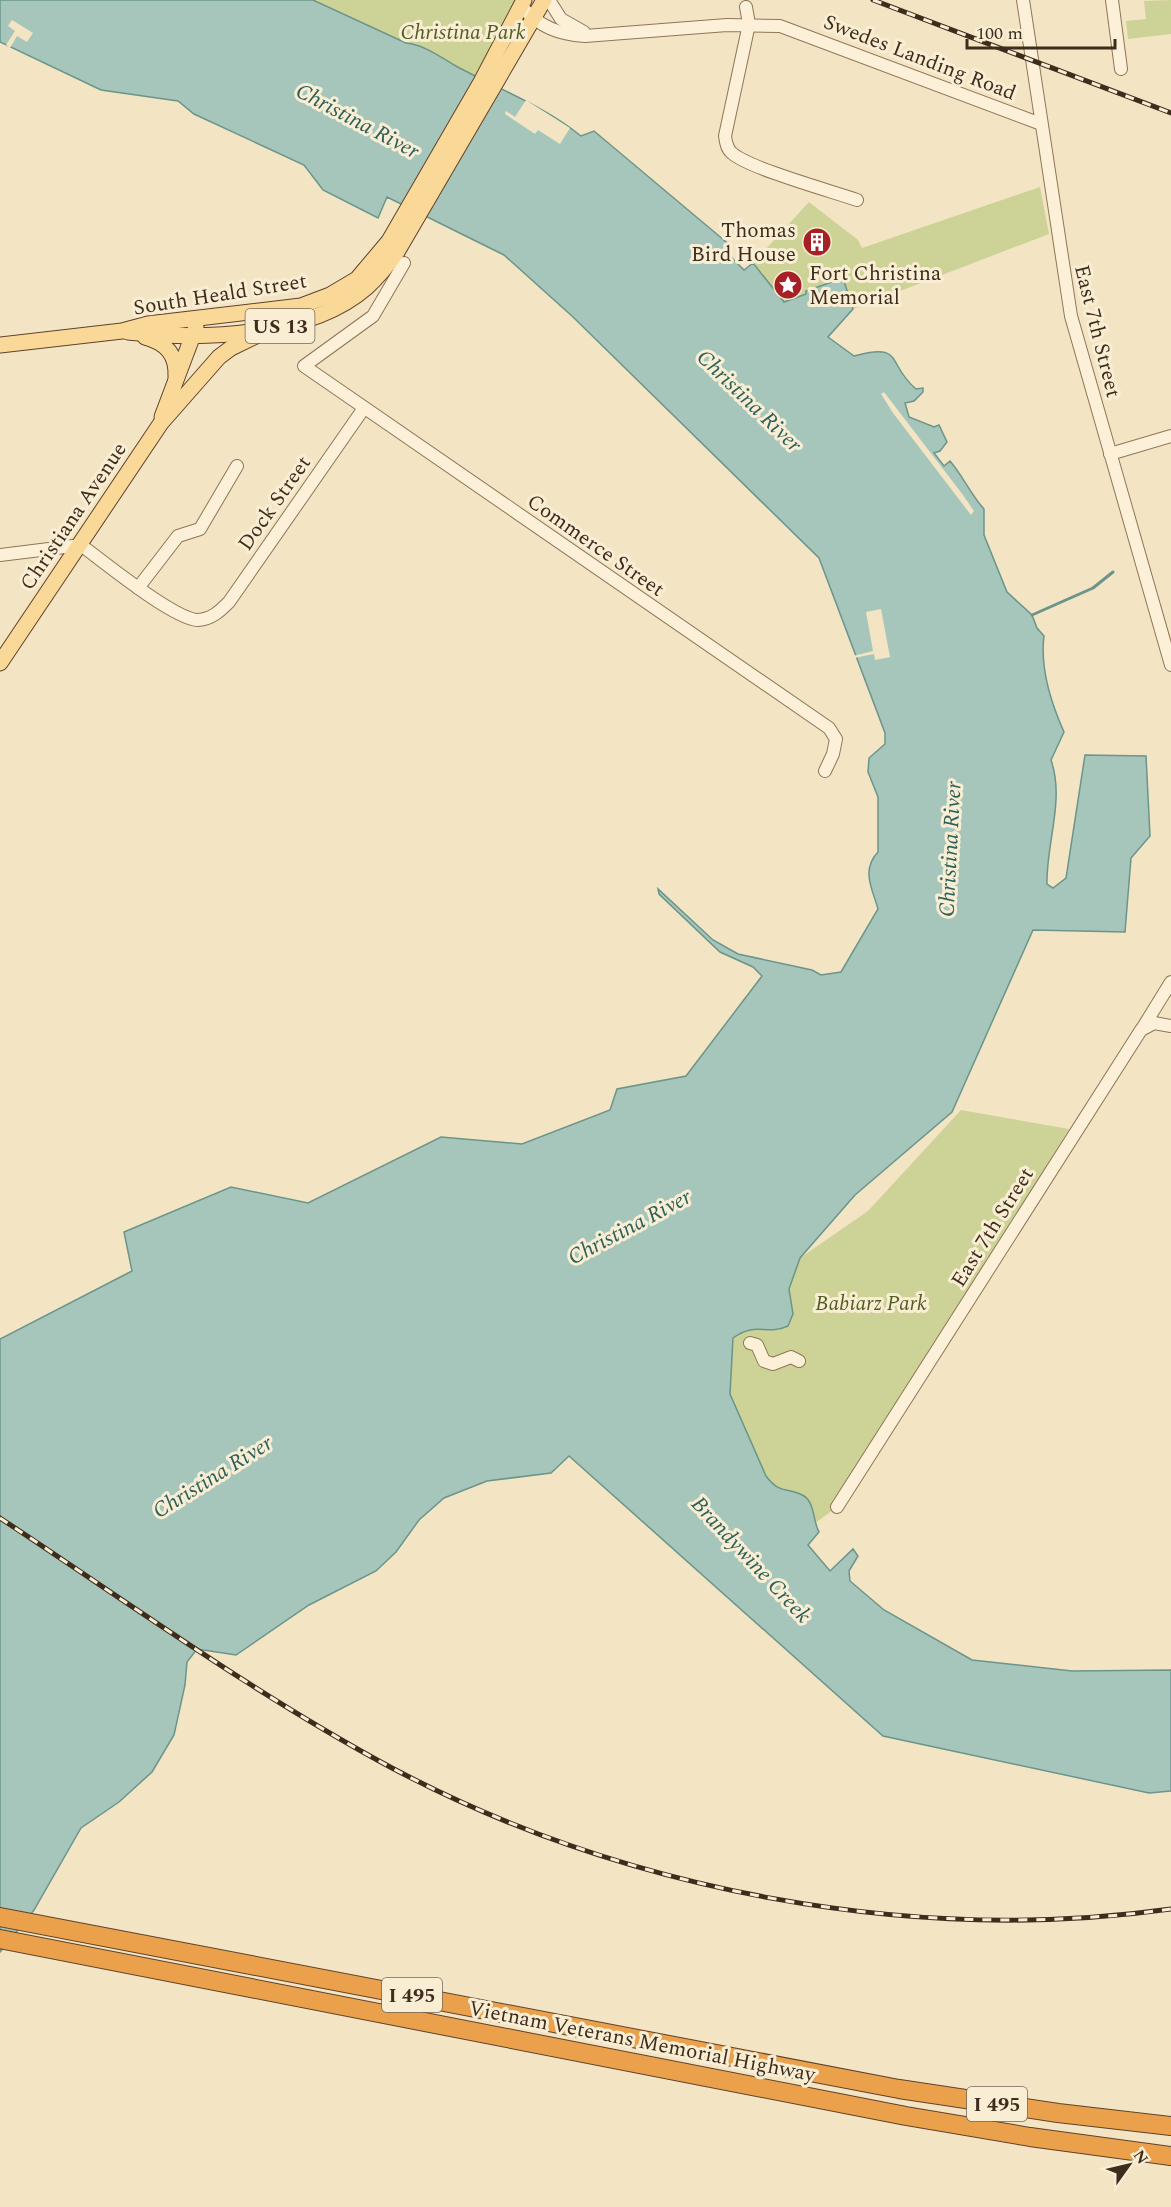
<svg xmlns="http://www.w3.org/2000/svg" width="1171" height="2207" viewBox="0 0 1171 2207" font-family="Spectral,serif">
  <rect width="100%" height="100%" fill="#f3e4c4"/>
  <g fill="#cdd396">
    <path d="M303 0H515L510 19 476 76 437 55 401 48Z"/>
    <path d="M1171 0V34L1128 39 1126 21 1146 19 1144 1Z"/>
    <path d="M1040 187 1049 234 853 309 843 278 784 302 753 263 809 202 858 240 862 248Z"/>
    <path d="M961 1110 1069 1129 837 1507 814 1524 813 1513 804 1496C795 1493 780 1492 773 1486 768 1482 731 1402 730 1394 727 1377 732 1355 733 1338 757 1321 766 1336 788 1326L793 1314 789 1289 800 1258 868 1211Z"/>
  </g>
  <path fill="#a6c6bc" stroke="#6b958a" stroke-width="1.5" d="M0 0H313L406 43C425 45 440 57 456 66 498 89 543 105 581 136L594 131 731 246V257L744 270 753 263 784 302 806 294V291L843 278 853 309 828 337 854 356C905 342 886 364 916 389L923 388V392L914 401 905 403 909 417 934 427 939 425 947 442 940 451 934 453 944 466 950 461C963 476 971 495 984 509V535L1007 592 1032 615 1037 628 1044 636C1040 667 1051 703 1064 732L1051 760C1065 800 1046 843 1047 884L1053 888 1066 878 1085 755 1146 756 1150 836 1131 858 1125 932 1033 930 952 1112 855 1195 800 1258 789 1289 793 1314 788 1326C766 1336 757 1321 733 1338L730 1394 766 1476C781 1496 788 1486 804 1496 815 1503 813 1522 819 1532L808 1545 830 1571 853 1549 858 1556 849 1571 850 1581 884 1610 972 1660 1072 1671 1171 1670V1791L1149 1793 883 1736 569 1456 551 1473 487 1481 444 1498 419 1520 396 1552 376 1571 309 1605 236 1655 197 1649 187 1662 185 1685 174 1735 152 1772 119 1802 81 1828 34 1910 0 1952V1339L132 1271 124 1232 231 1187 308 1203 441 1137 522 1144 610 1110 617 1089 686 1076 762 976 753 967 720 952 659 894 658 889 713 940 738 954 812 970 821 975 841 972 878 909C872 888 861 870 878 852V797L868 772 869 758 885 744V733L819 558 573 317 504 255 387 197 378 218 323 190 304 165 194 114 178 101 101 90 0 42Z"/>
  <g fill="#f3e4c4">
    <path d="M12 20 33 33 27 42 17 36 10 48 6 45 15 31 8 26Z"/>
    <path d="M526 100 570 128 560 144 538 130 535 134 505 114 506 111 515 117Z"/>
    <path d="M884 392 963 495 974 511 971 515 893 413 881 394Z"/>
    <path d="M881 609 890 657 875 660 874 654 854 658 853 656 873 651 866 612Z"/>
  </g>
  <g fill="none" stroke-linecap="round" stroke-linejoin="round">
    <path stroke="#6b958a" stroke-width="3" d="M1032 615 1093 588 1113 572"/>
    <g stroke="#907458" stroke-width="14">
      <g id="minor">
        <path d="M549 0 561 19 584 32"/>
        <path d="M1023 0 1071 316 1171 665"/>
        <path d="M1112 0 1121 69"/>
        <path d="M522 7C540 27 558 34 585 36L727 25 780 26 1041 124"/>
        <path d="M746 7 749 24 725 136C726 143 727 149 732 153 748 168 831 191 857 200"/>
        <path d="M404 263 373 316 304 366 829 728 836 739 833 754 825 771"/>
        <path d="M1110 454 1171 436"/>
        <path d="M0 555 81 545C102 561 175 620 198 620 212 619 220 611 229 602L364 408"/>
        <path d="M138 588 178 536 200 529 237 466"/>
        <path d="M1142 1029 1171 982"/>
        <path d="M750 1343 757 1345 764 1361 773 1364 791 1357 799 1361"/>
        <path d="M837 1507 1141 1030 1154 1023 1171 1026"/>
      </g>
    </g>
    <g stroke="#5e422c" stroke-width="17">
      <g id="major">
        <path d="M128 332C200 340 309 338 367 287 378 277 388 265 397 252L544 0"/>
        <path d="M145 337C167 343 177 355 176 377"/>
        <path d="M0 345 122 331 148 324 301 306 330 295 357 279 389 241 481 82 524 0"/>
        <path d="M162 417 196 327"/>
        <path d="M0 663 161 423 219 357 231 348 260 334"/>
      </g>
    </g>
    <g stroke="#5e422c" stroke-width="20">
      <g id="highway">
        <path d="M0 1917 899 2089 1058 2113 1171 2126"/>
        <path d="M0 1939 906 2116 1030 2137 1171 2156"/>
      </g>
    </g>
    <use href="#minor" stroke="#fcf1d8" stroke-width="12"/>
    <use href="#major" stroke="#fad998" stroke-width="15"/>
    <use href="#highway" stroke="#eba14c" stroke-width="18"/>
    <g stroke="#3e2d1d" stroke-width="5">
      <g id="rail">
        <path d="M873 0 1171 113"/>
        <path d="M0 1518C129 1603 256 1695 392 1768 624 1891 911 1945 1171 1909"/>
      </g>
    </g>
    <use href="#rail" stroke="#f9eed4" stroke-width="3" stroke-dasharray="9" stroke-linecap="butt"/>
  </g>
  <defs>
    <g id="building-disc" transform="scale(1.5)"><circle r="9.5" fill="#a62125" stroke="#f9eed4"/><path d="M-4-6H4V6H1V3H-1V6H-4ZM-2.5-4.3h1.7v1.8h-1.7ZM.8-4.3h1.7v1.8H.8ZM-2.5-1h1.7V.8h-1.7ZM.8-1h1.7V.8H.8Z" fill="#fff"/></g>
    <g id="sight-disc" transform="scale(1.5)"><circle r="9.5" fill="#a62125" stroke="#f9eed4"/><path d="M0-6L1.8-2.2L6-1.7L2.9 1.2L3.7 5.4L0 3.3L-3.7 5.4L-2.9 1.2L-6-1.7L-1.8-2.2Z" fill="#fff"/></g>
  </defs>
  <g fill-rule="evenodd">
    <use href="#building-disc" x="817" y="242"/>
    <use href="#sight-disc" x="788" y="285"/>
  </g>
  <g text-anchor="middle" stroke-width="6" stroke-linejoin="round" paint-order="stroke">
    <g fill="#f9eed4" stroke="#766754" stroke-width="1.5">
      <rect x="245.5" y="309" width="69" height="34" rx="4.5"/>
      <rect x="382" y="1978" width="60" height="34" rx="4.5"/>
      <rect x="967" y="2087" width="60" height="34" rx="4.5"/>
    </g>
    <g font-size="20" font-weight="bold" fill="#3e2d1d">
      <text x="280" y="333">US 13</text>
      <text x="412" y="2002">I 495</text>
      <text x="997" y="2111">I 495</text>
    </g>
    <g font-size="21" font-style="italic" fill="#505d22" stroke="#f9eed4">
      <text x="463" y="39">Christina Park</text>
      <text x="871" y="1310">Babiarz Park</text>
    </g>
    <g font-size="21" fill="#3e2d1d" stroke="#f9eed4">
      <text transform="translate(920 57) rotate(21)" y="7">Swedes Landing Road</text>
      <text transform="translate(220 294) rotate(-9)" y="7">South Heald Street</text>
      <text transform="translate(1098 331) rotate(76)" y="7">East 7th Street</text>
      <text transform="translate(274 503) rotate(-55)" y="7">Dock Street</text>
      <text transform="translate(73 516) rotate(-56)" y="7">Christiana Avenue</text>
      <text transform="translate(596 545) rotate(35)" y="7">Commerce Street</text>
      <text transform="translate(992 1227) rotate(-58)" y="7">East 7th Street</text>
      <text transform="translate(642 2041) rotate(11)" y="7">Vietnam Veterans Memorial Highway</text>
    </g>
    <g font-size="21" fill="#3e2d1d" stroke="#f9eed4" text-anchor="end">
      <text x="796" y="237">Thomas<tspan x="796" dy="24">Bird House</tspan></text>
      <text x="809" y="280" text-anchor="start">Fort Christina<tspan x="809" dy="24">Memorial</tspan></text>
    </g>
    <g font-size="22" font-style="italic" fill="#2b605b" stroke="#f9eed4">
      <text transform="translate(358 120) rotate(28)" y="8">Christina River</text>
      <text transform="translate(750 400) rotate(44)" y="8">Christina River</text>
      <text transform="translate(949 849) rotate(-87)" y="8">Christina River</text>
      <text transform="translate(629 1226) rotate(-28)" y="8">Christina River</text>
      <text transform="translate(212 1476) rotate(-32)" y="8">Christina River</text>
      <text transform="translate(752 1559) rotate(47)" y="8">Brandywine Creek</text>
    </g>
  </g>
  <g transform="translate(1129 2165) rotate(56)" stroke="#f9eed4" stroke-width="4.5" paint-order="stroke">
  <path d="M0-4.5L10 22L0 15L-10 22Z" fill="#3e2d1d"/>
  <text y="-9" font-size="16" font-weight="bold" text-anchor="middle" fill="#3e2d1d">N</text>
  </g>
  <path d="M967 39v9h148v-9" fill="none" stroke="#3e2d1d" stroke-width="3"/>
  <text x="976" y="39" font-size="18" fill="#3e2d1d" stroke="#f9eed4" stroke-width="4.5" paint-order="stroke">100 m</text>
</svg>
